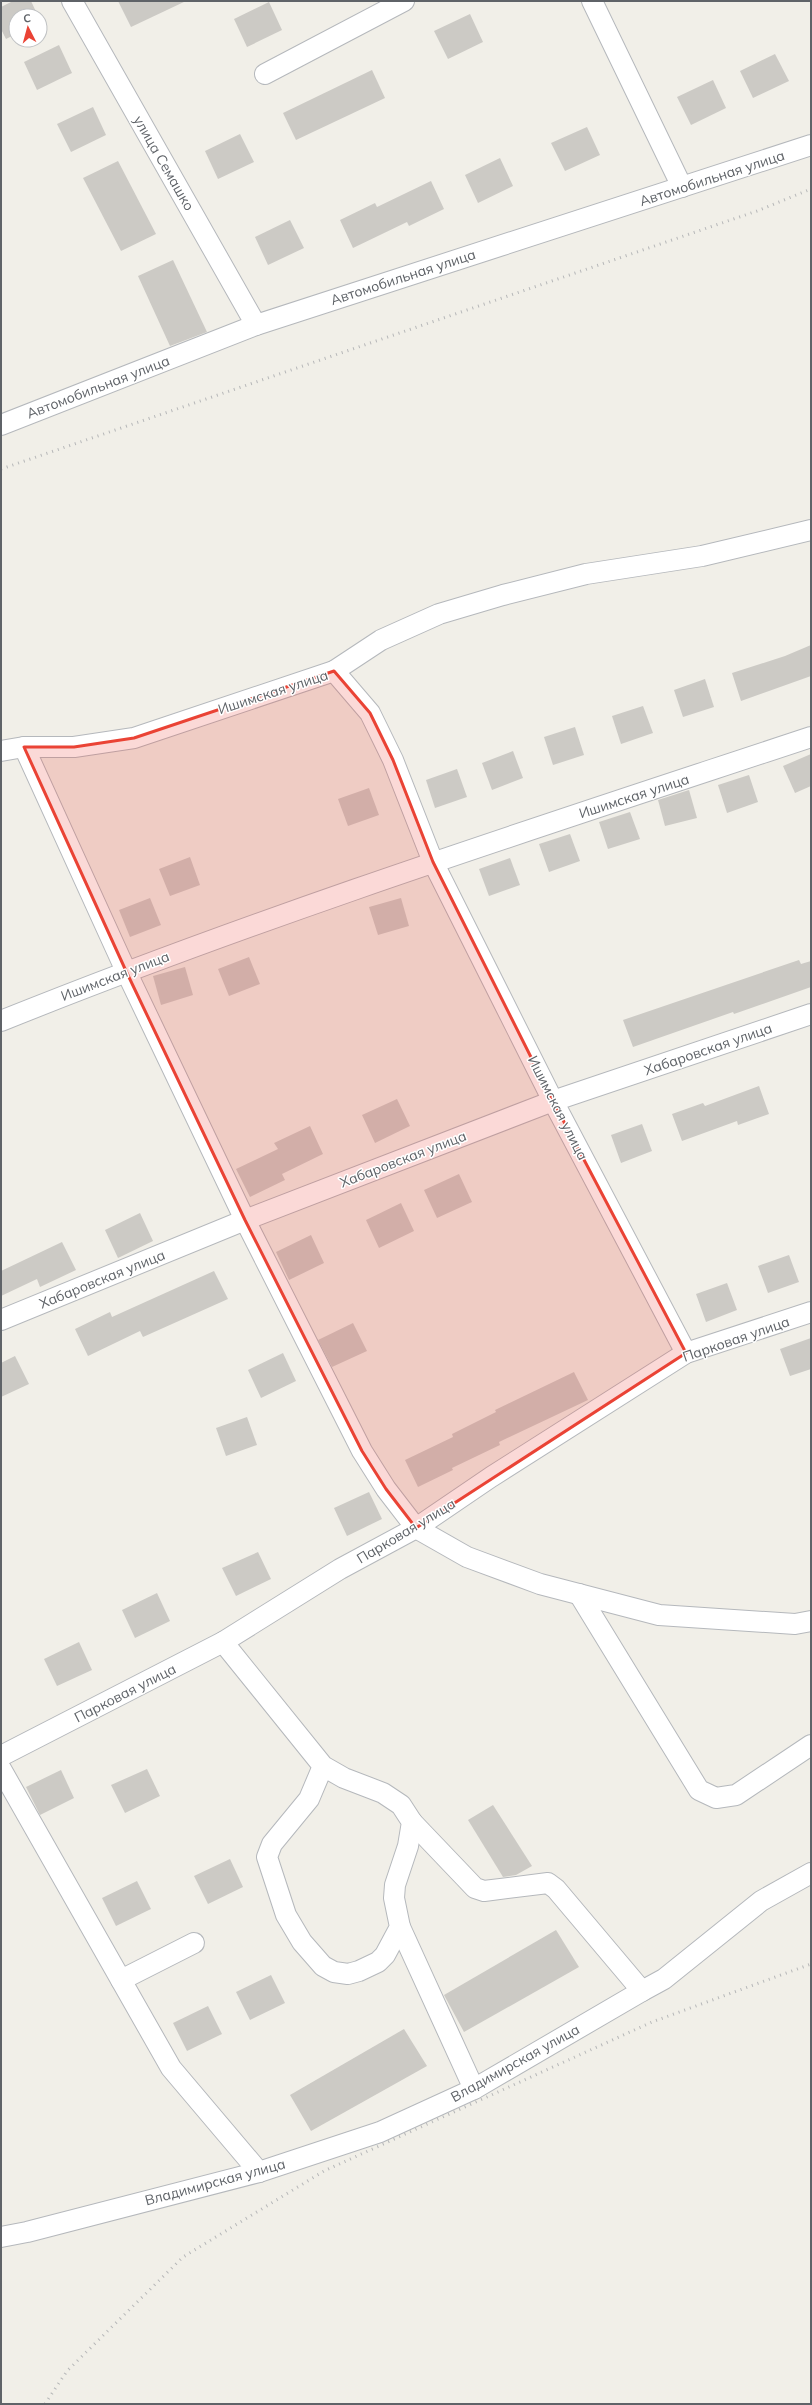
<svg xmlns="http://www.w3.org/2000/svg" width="812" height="2405" viewBox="0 0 812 2405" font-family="Mulish,sans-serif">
  <rect width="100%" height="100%" fill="#f1efe8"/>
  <g fill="#cccac5">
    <path d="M13 1H31L38 16H16V34L6 39 1 29V7Z"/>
    <path d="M118 1H186L131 27Z"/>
    <path d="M269 2 282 30 247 47 234 19Z"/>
    <path d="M470 14 483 42 448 59 434 31Z"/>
    <path d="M59 45 72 73 37 90 24 62Z"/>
    <path d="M775 54 789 81 753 98 740 71Z"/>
    <path d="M372 70 385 98 296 140 283 113Z"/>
    <path d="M713 80 726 108 691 125 677 97Z"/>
    <path d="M93 107 106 135 71 152 57 124Z"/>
    <path d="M587 127 600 155 565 171 551 143Z"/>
    <path d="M240 134 254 162 218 179 205 151Z"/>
    <path d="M500 158 513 186 478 203 465 175Z"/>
    <path d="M118 161 156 234 121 251 83 178Z"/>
    <path d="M431 181 444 209 409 226 407 222 353 248 340 220 375 203 377 207Z"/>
    <path d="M290 220 304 248 268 265 255 237Z"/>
    <path d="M173 260 207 332 170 346 138 276Z"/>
    <path d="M811 645V676L741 701 732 673 785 656Z"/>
    <path d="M705 679 714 707 683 717 674 690Z"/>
    <path d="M643 706 653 733 621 744 612 716Z"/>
    <path d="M575 727 584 755 553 765 544 737Z"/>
    <path d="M513 751 523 778 492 790 482 763Z"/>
    <path d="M811 754V786L795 793 783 766Z"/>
    <path d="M457 769 467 797 435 808 426 780Z"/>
    <path d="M749 775 758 802 727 813 718 785Z"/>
    <path d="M369 788 379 815 348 826 338 799Z"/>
    <path d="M689 790 697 818 665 826 658 800Z"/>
    <path d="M630 812 640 839 608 849 599 822Z"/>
    <path d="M570 834 580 861 549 872 539 844Z"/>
    <path d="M190 857 200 885 170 896 159 869Z"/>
    <path d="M510 858 520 885 489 896 479 869Z"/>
    <path d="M150 898 161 925 130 937 119 910Z"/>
    <path d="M401 898 409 926 378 935 369 907Z"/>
    <path d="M249 957 260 984 229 996 218 969Z"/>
    <path d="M799 960 801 964 811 961V987L734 1014 733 1012 633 1047 623 1020Z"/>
    <path d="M185 967 193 995 161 1005 153 976Z"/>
    <path d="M759 1086 769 1114 738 1125 737 1121 682 1141 672 1114 703 1103 705 1106Z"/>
    <path d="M397 1099 410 1126 375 1143 362 1115Z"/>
    <path d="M642 1124 652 1151 621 1163 611 1135Z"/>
    <path d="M310 1126 323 1154 282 1174 285 1180 250 1197 236 1169 278 1149 274 1143Z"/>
    <path d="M459 1174 472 1202 437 1218 424 1190Z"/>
    <path d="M401 1203 414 1231 379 1248 366 1220Z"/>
    <path d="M140 1213 153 1241 118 1258 105 1230Z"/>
    <path d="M311 1235 324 1263 289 1280 276 1252Z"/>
    <path d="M62 1242 76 1270 40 1287 37 1279 1 1296V1271Z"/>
    <path d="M789 1255 799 1282 768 1293 758 1266Z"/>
    <path d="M214 1271 228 1299 143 1337 140 1331 88 1356 75 1329 110 1312 112 1317Z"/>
    <path d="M727 1283 737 1310 706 1322 696 1294Z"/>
    <path d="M353 1323 367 1351 332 1367 318 1340Z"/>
    <path d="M811 1338V1369L790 1376 780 1349Z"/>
    <path d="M283 1353 296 1381 261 1398 248 1370Z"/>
    <path d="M15 1356 29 1384 1 1397V1363Z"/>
    <path d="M574 1372 588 1400 499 1442 500 1445 452 1468 453 1470 418 1487 405 1460 453 1437 452 1434 496 1412 495 1410Z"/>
    <path d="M247 1417 257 1445 226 1456 216 1428Z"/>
    <path d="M369 1492 382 1519 347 1536 334 1508Z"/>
    <path d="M258 1552 271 1579 236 1596 222 1568Z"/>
    <path d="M157 1593 170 1621 135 1638 122 1610Z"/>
    <path d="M79 1642 92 1670 57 1686 44 1659Z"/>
    <path d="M147 1769 160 1796 125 1813 111 1785Z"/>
    <path d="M61 1770 74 1798 40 1815 26 1787Z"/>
    <path d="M493 1805 532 1866 516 1875 503 1877 468 1820Z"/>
    <path d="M230 1859 243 1887 208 1904 194 1876Z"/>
    <path d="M137 1881 151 1909 116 1926 102 1898Z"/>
    <path d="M556 1930 579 1967 464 2032 444 1995Z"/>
    <path d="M271 1975 285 2003 250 2020 236 1992Z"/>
    <path d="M208 2006 222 2034 187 2051 173 2023Z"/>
    <path d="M404 2029 427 2066 311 2131 290 2095Z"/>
  </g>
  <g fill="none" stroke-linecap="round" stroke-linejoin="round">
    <g stroke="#b5b8bc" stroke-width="22">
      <g id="minor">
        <path d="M72 1 256 325"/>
        <path d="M592 1 682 187"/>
        <path d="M265 74 404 1"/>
        <path d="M1 425 256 325 811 145"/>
        <path d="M334 671 381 640 439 614 503 595 586 574 702 556 811 530"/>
        <path d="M24 747 126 971 245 1220 362 1451 386 1489 416 1528 467 1557 540 1584 659 1615 795 1624 811 1621"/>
        <path d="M1 751 24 747H74L134 738 334 671 370 713 393 760 433 862 553 1101 686 1353"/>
        <path d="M1 1021C267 914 539 827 811 737"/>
        <path d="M1 1320 245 1220 553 1101 811 1014"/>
        <path d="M579 1594 699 1790 716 1798 736 1795 811 1745"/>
        <path d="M223 1642 323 1766 344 1778 383 1793 401 1805 412 1822 408 1846 395 1885 394 1898 400 1927 385 1955 378 1962 359 1971 348 1974 334 1972 323 1966 302 1942 286 1915 267 1857 272 1844 309 1799 323 1766"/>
        <path d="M1 1756 223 1642 340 1569 416 1528 491 1477 686 1353 811 1312"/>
        <path d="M1 1769 171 2068 259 2172"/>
        <path d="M412 1822 475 1888 484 1891 548 1883 556 1889 642 1991"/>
        <path d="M400 1927 474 2089"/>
        <path d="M121 1980 194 1943"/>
        <path d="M1 2237 27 2232 259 2172 380 2132 474 2089 642 1991 664 1979 761 1901 811 1873"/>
      </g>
    </g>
    <use href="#minor" stroke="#fff" stroke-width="20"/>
    <g stroke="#b6b7b8" stroke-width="3" stroke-dasharray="1 5" stroke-linecap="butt">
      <path d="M1 469 757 211 811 189"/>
      <path d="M45 2404 67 2371 183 2257 324 2171 652 2022 811 1964"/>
    </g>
  </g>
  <path fill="#ea4335" fill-opacity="0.2" stroke="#ea4335" stroke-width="3" stroke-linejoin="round" d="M334 671 370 713 393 760 433 862 553 1101 686 1353 416 1528 386 1489 362 1451 245 1220 126 971 24 747H74L134 738Z"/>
  <g text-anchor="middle" stroke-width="3" stroke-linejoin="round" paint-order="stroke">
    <g font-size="14" fill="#5f6368" stroke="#fff">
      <text transform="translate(164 163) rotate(60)" y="5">улица Семашко</text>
      <text transform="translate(712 178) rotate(-18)" y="5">Автомобильная улица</text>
      <text transform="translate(403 277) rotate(-18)" y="5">Автомобильная улица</text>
      <text transform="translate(98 387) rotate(-21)" y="5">Автомобильная улица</text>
      <text transform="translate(273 692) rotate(-18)" y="5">Ишимская улица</text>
      <text transform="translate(634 796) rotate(-18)" y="5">Ишимская улица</text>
      <text transform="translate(115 976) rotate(-21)" y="5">Ишимская улица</text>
      <text transform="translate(708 1049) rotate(-19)" y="5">Хабаровская улица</text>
      <text transform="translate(558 1108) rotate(63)" y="5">Ишимская улица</text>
      <text transform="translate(403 1159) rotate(-21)" y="5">Хабаровская улица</text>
      <text transform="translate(102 1279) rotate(-22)" y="5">Хабаровская улица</text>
      <text transform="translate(736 1339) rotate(-19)" y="5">Парковая улица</text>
      <text transform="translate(406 1531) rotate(-31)" y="5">Парковая улица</text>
      <text transform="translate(125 1693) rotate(-27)" y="5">Парковая улица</text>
      <text transform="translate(515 2063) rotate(-29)" y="5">Владимирская улица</text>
      <text transform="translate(215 2182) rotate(-15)" y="5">Владимирская улица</text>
    </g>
  </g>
  <rect width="812" height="2405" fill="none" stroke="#5f6368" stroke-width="4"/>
  <g transform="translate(28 28) rotate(354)"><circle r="19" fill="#ffffff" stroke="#bfc1c3"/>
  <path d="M0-3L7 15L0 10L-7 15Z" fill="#ea4335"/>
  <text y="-6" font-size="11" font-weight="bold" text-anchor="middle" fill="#5f6368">С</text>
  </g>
</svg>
